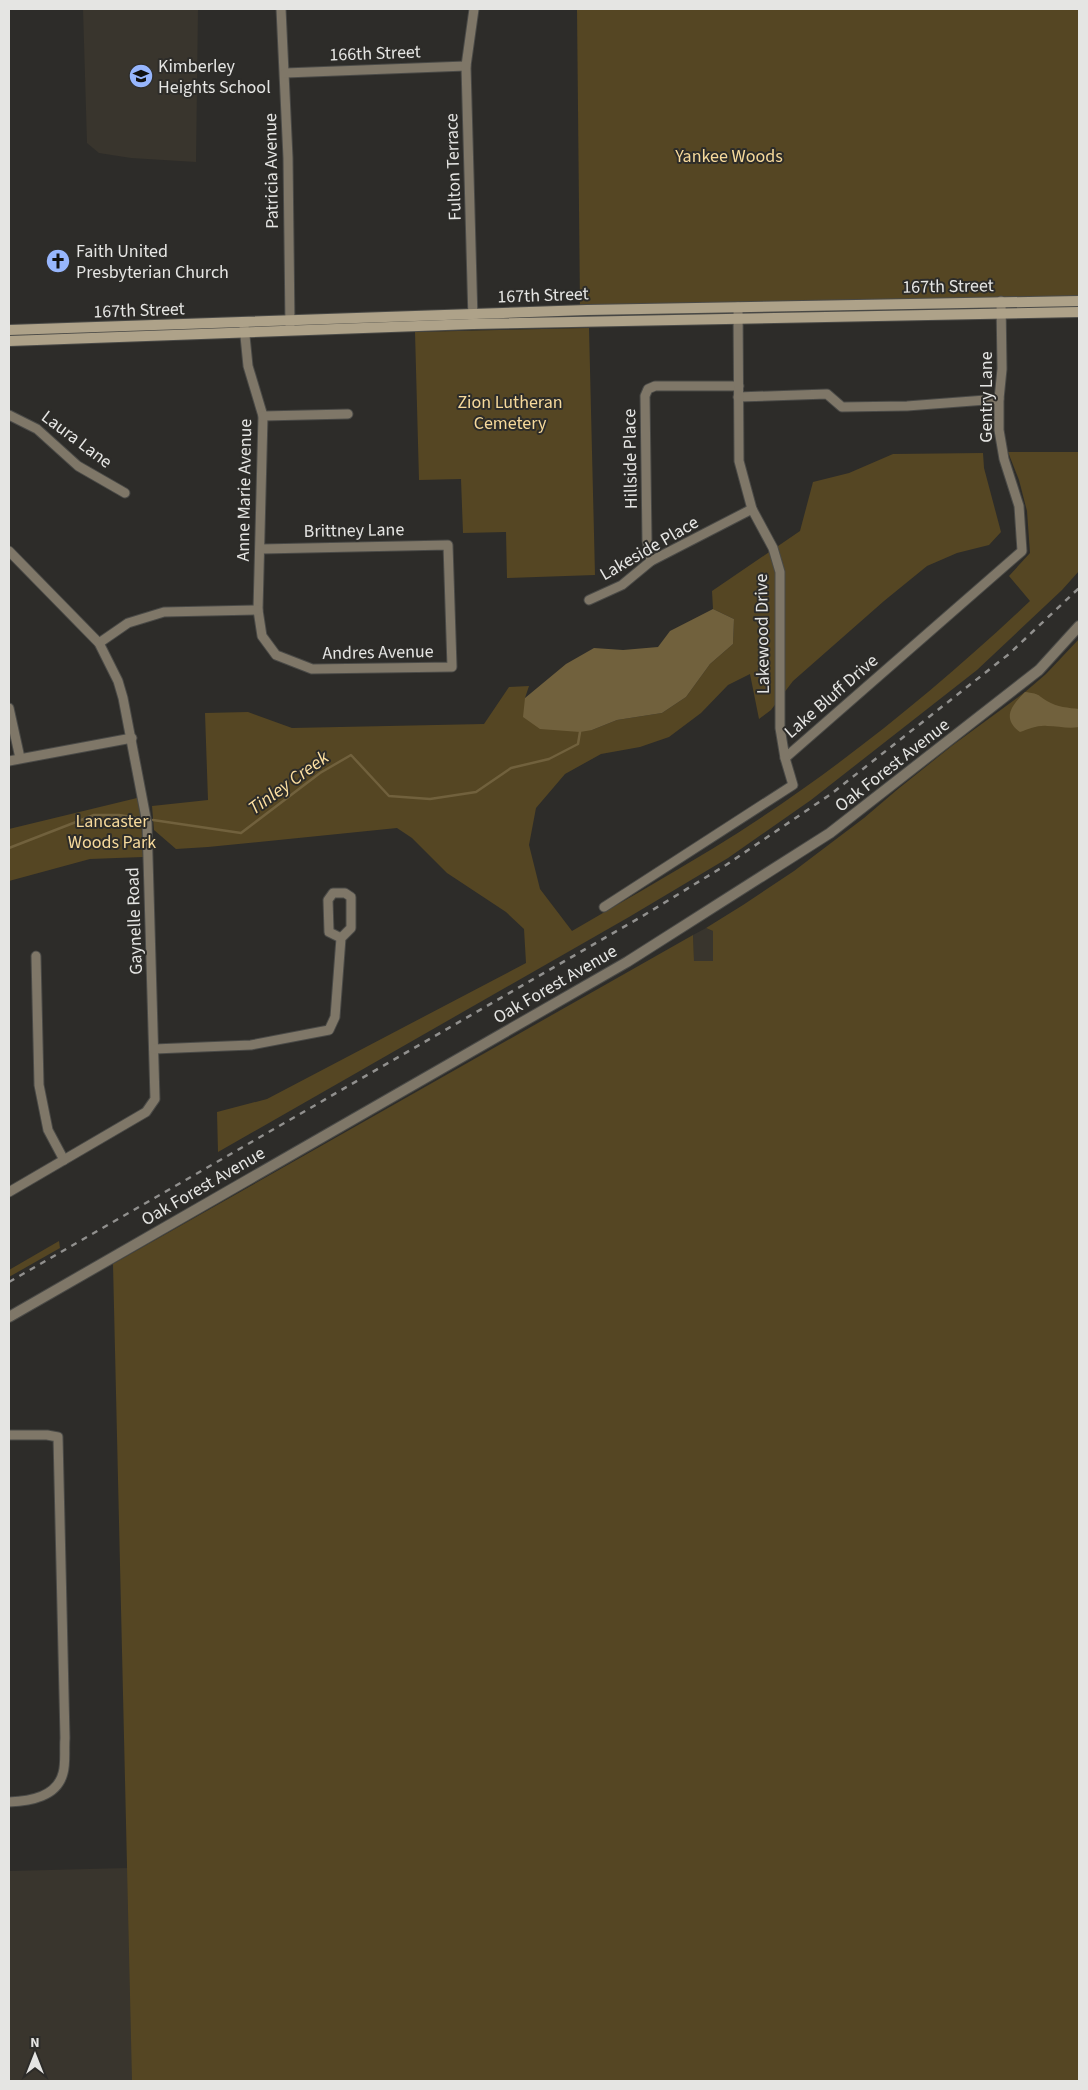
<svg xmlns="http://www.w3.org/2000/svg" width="1088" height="2090" viewBox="0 0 1088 2090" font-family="'Source Sans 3',sans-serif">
  <rect width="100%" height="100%" fill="#2d2c29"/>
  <g fill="#39352d">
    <path d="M83 9H198L196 162 131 158 99 153 87 143Z"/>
    <path d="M706 928 713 931V961H694L693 935Z"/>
    <path d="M128 1868 133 2081H9V1871Z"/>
  </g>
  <g fill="#554623">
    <path d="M577 9H1079V296L580 306Z"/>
    <path d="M589 328 595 575 507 578 506 532 463 533 461 479 419 480 415 332Z"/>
    <path d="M1008 452H1079V571L1062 590 977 670 811 800 728 858 629 917 218 1152 217 1112 267 1099 526 963 524 929 506 912 447 873 412 838 397 828 208 847 176 849 154 830 152 806 208 800 205 713 248 712 292 728 484 724 509 687 529 686 525 698 592 730 617 720 662 713 686 697 710 664 733 644 734 619 713 609 712 591 800 531 813 482 849 473 893 454 983 453 984 468 1001 532 989 545 957 553 927 566 884 601 793 681 771 710 759 719 750 674 728 685 701 713 669 737 640 747 601 754 565 774 536 808 529 845 540 889 572 931C618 904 666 877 712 849 826 779 933 693 1030 601L1009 576 1030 553 1027 511 1019 480Z"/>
    <path d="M1079 639V2081H132L113 1264 693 935 694 961H713V931L706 928 743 905 794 871 864 818 898 789 953 745 1025 692 1046 674Z"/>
    <path d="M137 798 141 815 143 857 90 859 9 881V829Z"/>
    <path d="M59 1241 60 1248 9 1277V1270Z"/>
  </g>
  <g fill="#71613d">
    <path d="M713 609 734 619 733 644 710 664 686 697 662 713 617 720 592 730 580 732 540 729 523 717 525 698 566 664 594 648 623 650 658 647 670 631Z"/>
    <path d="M1025 692C1040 694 1036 694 1047 701 1057 707 1069 708 1079 709V727C1068 729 1058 726 1047 726 1038 725 1029 729 1020 732 1001 718 1012 705 1025 692Z"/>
  </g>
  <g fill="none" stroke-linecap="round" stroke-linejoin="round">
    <g stroke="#71613d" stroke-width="2.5">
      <path d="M153 820 241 833 320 773 351 755 389 796 430 799 476 792 511 768 549 759 578 744 580 732"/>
      <path d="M9 848 94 815H119L139 818"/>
    </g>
    <g stroke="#4a4a47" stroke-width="11">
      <g id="minor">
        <path d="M281 9 288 158 290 326"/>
        <path d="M285 73 466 66"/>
        <path d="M473 320 466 66 474 9"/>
        <path d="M244 326 248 366 263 416 258 610 262 636 276 655 312 669 452 667 448 545 261 549"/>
        <path d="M738 397 827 394 842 407 907 406 999 399"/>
        <path d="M9 415 37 429 78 466 125 493"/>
        <path d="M263 416 348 414"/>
        <path d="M9 551 99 643 118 681 123 698 147 823 155 1099 146 1112 9 1192"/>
        <path d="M651 561 647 541 645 396 648 389 655 386H739"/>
        <path d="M589 600 622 585 651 561 752 509"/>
        <path d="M99 643 128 623 164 612 258 610"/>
        <path d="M9 708 20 758"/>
        <path d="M785 758 1022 551 1019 506 1004 459 999 430V399L1002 369 1001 301"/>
        <path d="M9 761 132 738"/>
        <path d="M604 907 793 785 785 758 780 728V572L773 548 752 509 739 461 738 307"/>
        <path d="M36 956 39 1085 48 1130 64 1160"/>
        <path d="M154 1049 251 1045 329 1030 335 1017 341 938 351 928V897L345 893H333L328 900 329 932 341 938"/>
        <path d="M9 1435H47L58 1437 65 1738C64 1749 66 1763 63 1773 57 1797 30 1801 9 1802"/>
      </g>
    </g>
    <g stroke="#4a4a47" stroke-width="12">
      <path id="tertiary" d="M9 1317 627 962 830 833 1039 670 1079 626"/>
    </g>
    <g stroke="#4a4a47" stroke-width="12">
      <g id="secondary">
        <path d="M9 330 587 310 1079 301"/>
        <path d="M9 341 473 324 1079 312"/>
      </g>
    </g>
    <use href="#minor" stroke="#7f7768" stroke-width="9"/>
    <use href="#tertiary" stroke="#7f7768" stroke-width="10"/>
    <use href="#secondary" stroke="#aea289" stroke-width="10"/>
    <path stroke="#91908e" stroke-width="2.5" stroke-dasharray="6 6" stroke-linecap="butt" d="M9 1282 641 917 726 865 831 794 1009 654 1079 588"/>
  </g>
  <defs>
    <g id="school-disc" transform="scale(1.25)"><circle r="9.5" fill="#97b6fd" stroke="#2d2c29"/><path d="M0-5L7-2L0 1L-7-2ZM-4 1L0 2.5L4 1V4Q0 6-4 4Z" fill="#111"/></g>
    <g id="church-disc" transform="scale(1.25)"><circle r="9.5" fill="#97b6fd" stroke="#2d2c29"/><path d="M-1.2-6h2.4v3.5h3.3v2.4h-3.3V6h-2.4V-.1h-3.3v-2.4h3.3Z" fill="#111"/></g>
  </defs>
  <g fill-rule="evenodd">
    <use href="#school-disc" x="141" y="76"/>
    <use href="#church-disc" x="58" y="261"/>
  </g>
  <g text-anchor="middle" stroke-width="4" stroke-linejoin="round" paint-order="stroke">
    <g font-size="18" fill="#e5e5e3" stroke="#2d2c29">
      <text transform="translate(375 53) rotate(-2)" y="6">166th Street</text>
      <text transform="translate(453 167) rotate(-92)" y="6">Fulton Terrace</text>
      <text transform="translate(271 171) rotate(-91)" y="6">Patricia Avenue</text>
      <text transform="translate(948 286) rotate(-1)" y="6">167th Street</text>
      <text transform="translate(543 295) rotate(-2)" y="6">167th Street</text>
      <text transform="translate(139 310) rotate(-2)" y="6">167th Street</text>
      <text transform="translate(986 397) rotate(-90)" y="6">Gentry Lane</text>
      <text transform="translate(77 439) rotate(37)" y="6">Laura Lane</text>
      <text transform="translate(630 459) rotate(-91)" y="6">Hillside Place</text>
      <text transform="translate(244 490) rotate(-89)" y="6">Anne Marie Avenue</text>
      <text transform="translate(354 530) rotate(-1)" y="6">Brittney Lane</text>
      <text transform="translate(649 548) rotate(-30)" y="6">Lakeside Place</text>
      <text transform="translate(762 634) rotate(-91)" y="6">Lakewood Drive</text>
      <text transform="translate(378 652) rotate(-1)" y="6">Andres Avenue</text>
      <text transform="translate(831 696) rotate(-41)" y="6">Lake Bluff Drive</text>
      <text transform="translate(892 765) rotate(-38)" y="6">Oak Forest Avenue</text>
      <text transform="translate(134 921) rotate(-92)" y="6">Gaynelle Road</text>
      <text transform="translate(555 984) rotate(-30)" y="6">Oak Forest Avenue</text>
      <text transform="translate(203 1186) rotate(-30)" y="6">Oak Forest Avenue</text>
    </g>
    <g font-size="18" fill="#e5e5e3" stroke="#2d2c29" text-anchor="start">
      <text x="158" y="72">Kimberley<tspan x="158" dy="21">Heights School</tspan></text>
      <text x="76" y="257">Faith United<tspan x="76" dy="21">Presbyterian Church</tspan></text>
    </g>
    <g font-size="18" fill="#f6d99b" stroke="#2d2c29">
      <text x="729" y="162">Yankee Woods</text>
      <text x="510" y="408">Zion Lutheran<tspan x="510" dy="21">Cemetery</tspan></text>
      <text x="112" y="827">Lancaster<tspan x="112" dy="21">Woods Park</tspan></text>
    </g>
    <g font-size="19" font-style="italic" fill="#fcdfa1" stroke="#2d2c29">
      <text transform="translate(288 782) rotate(-36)" y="7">Tinley Creek</text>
    </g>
  </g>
  <rect width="1088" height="2090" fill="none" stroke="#e5e5e3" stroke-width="20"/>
  <g transform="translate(35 2055)" stroke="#2d2c29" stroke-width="4" paint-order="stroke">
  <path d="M0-4L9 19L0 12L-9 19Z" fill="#e5e5e3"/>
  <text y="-8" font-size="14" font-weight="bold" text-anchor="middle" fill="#e5e5e3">N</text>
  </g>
</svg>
